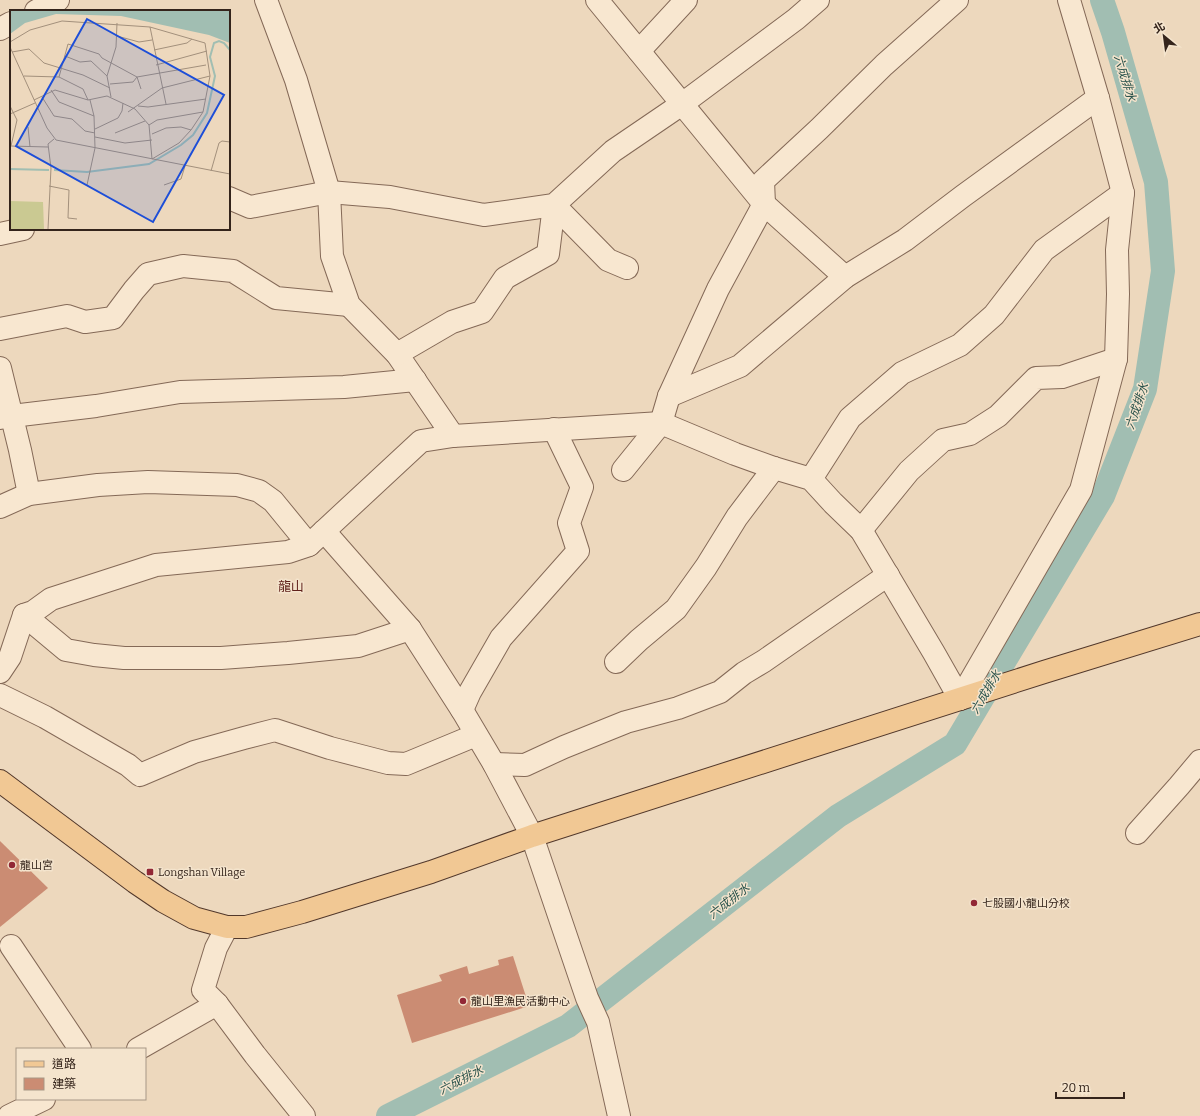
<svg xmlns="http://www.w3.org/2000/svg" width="1200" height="1116" viewBox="0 0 1200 1116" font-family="Bitter,'Noto Sans TC',serif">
  <rect width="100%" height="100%" fill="#edd8bd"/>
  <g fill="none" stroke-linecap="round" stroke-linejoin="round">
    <path stroke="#a1beb2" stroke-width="24" d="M388 1116 568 1026 838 816 955 744 1103 496 1145 389 1163 271 1156 182 1113 32 1102 0"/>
  </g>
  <g fill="#cb8c73">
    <path d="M0 841 48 888 0 927Z"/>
    <path d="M513 956 529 1006 412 1043 397 995 442 981 439 975 467 966 469 974 499 965 498 960Z"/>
  </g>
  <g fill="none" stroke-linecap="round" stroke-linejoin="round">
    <g stroke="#846957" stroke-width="24">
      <g id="minor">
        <path d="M266 0 296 80 329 192 332 256 349 305 397 354 453 436"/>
        <path d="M597 0 764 204 845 277"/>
        <path d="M36 11 58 0"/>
        <path d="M0 29 11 23"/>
        <path d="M639 51 686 0"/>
        <path d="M229 198 250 207 329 192 390 197 484 215 554 205 613 151 682 104 796 19 818 0"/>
        <path d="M0 234 23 229"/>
        <path d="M0 329 67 316 85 322 113 318 134 290 148 274 183 266 233 271 276 298 349 305"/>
        <path d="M397 354 452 322 482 312 505 278 548 254 554 205 608 260 627 268"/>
        <path d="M0 368 20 450 29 494"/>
        <path d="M669 396 740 366 845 277 905 240 963 196 1098 98"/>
        <path d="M0 418 12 416 96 406 180 392 344 387 415 380"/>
        <path d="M623 470 661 423 669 396 718 289 764 204 763 181 819 129 884 65 957 0"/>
        <path d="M811 479 850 418 902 373 960 345 994 315 1044 250 1123 193"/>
        <path d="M0 507 29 494 98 485 148 482 237 485 259 491 273 501 309 545"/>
        <path d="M861 530 909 471 943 440 970 434 998 416 1036 378 1062 377 1116 359"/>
        <path d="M324 531 410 629 462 710 494 764 532 836 587 998 598 1022 619 1116"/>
        <path d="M24 615 66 650 94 655 124 658H221L288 653 358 646 410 629"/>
        <path d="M616 662 639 640 676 609 706 567 737 517 774 468"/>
        <path d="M0 672 10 657 24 615 33 612 51 599 156 565 288 552 309 545 421 441 453 436 661 423 735 454 774 468 811 479 833 503 861 530 934 653 960 699"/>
        <path d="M0 695 45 717 128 765 140 775 194 752 244 738 275 730 330 748 388 763 406 764 476 735"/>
        <path d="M960 699 1081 490 1116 359 1118 294 1117 250 1123 193 1098 98 1069 0"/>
        <path d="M462 710 470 692 501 638 578 551 569 523 582 487 554 429"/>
        <path d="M494 764 525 765 564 747 626 722 678 708 720 692 744 673 764 661 888 575"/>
        <path d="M1137 833 1179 786 1200 761"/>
        <path d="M227 927 216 948 203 990 217 1004 255 1055 304 1116"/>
        <path d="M11 946 80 1049"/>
        <path d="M138 1049 217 1004"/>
        <path d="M9 1116 44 1099"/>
      </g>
    </g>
    <g stroke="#52382b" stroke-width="24">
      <path id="major" d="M0 781 135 882 163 901 194 918 227 927H246L302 912 431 872 532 836 1044 672 1200 624"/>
    </g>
    <use href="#minor" stroke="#f8e7d0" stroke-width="22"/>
    <use href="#major" stroke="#f1c894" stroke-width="22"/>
  </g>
  <g fill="#922836" stroke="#f4e4cd" stroke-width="1.5">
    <circle cx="12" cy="865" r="4"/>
    <rect x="146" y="868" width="8" height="8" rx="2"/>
    <circle cx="974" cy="903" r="4"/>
    <circle cx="463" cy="1001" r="4"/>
  </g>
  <g text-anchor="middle" stroke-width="3" stroke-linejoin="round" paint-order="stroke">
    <g font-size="11" fill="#34241b" stroke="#f4e4cd" text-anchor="start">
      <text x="20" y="869">龍山宮</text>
      <text x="158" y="876">Longshan Village</text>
      <text x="982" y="907">七股國小龍山分校</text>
      <text x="471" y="1005">龍山里漁民活動中心</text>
    </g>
    <g font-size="12" font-style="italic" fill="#2a534c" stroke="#f4e4cd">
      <text transform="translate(1125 78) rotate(73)" y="4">六成排水</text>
      <text transform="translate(1137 406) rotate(-71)" y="4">六成排水</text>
      <text transform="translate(986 692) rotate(-59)" y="4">六成排水</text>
      <text transform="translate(729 901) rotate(-38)" y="4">六成排水</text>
      <text transform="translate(461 1080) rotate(-27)" y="4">六成排水</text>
    </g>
    <g font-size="13" fill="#60211b" stroke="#f4e4cd">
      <text x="291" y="591">龍山</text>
    </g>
  </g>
  <g transform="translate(10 10)">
    <rect width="220" height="220" fill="#edd8bd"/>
    <path d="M0 191 33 192 34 219H0Z" fill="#cac992"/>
    <path d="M0 1H220V33L199 25 111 6 46 4 15 13 0 24Z" fill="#a1beb2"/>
    <path fill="none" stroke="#a1beb2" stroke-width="2" d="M0 159 39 160M44 160 77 162 139 154 171 135 183 125 197 103 205 66 200 47 204 33 209 31 214 33 220 40"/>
    <path fill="none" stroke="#a3907c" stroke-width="1" d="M140 17 156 94M107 26 129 32 142 30M0 32 20 20 52 11 140 17 195 33 200 66 193 102 181 120 169 133 142 149M0 37 37 118 46 130 220 164M144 40 177 33 182 29M2 42 19 39 34 53 73 65 100 78M55 46 70 52 81 51 97 66M146 55 197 41M14 66 49 67 73 79 78 90M49 67 58 34 89 44 92 48 127 67 196 55M100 74 123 72 127 67 131 79M41 80 49 92 84 106M32 87 44 106 62 109 75 121 85 123M101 87 97 66 106 37 107 13M24 90 45 80 78 90 97 86 125 99 139 115 142 149M0 96 7 110 1 136M128 96 138 97 196 89M118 102 152 78 200 66M0 104 25 93M139 115 147 110 193 102M18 117 20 137M85 119 108 108 112 101 113 93M105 123 135 111M142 124 156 118 171 117 181 120M85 127 115 133 142 130M0 136 38 137M201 161 209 133 212 131 220 132M77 175 85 138 84 106 80 90M154 175 171 169 175 156M39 176 59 180 58 208 67 209M38 219 41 158 38 134 44 129"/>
    <path fill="#1d4ed8" fill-opacity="0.15" stroke="#1d4ed8" stroke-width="2" d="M77 9 214 85 143 212 6 136Z"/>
    <rect width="220" height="220" fill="none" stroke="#34241b" stroke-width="2"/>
  </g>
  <rect x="16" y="1048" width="130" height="52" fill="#f4e4cd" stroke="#a79786"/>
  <rect x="24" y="1061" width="20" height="6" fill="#f1c894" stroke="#a79786"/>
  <text x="52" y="1068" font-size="12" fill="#34241b">道路</text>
  <rect x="24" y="1078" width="20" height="12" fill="#cb8c73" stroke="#a79786"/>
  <text x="52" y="1088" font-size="12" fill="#34241b">建築</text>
  <g transform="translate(1164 36) rotate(331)" stroke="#f4e4cd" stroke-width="3" paint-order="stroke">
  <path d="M0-3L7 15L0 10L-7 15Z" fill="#34241b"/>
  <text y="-6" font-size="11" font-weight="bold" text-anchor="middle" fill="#34241b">北</text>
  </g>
  <path d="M1056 1092v6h68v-6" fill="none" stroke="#34241b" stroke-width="2"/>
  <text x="1062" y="1092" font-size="12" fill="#34241b" stroke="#f4e4cd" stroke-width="3" paint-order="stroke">20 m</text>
</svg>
